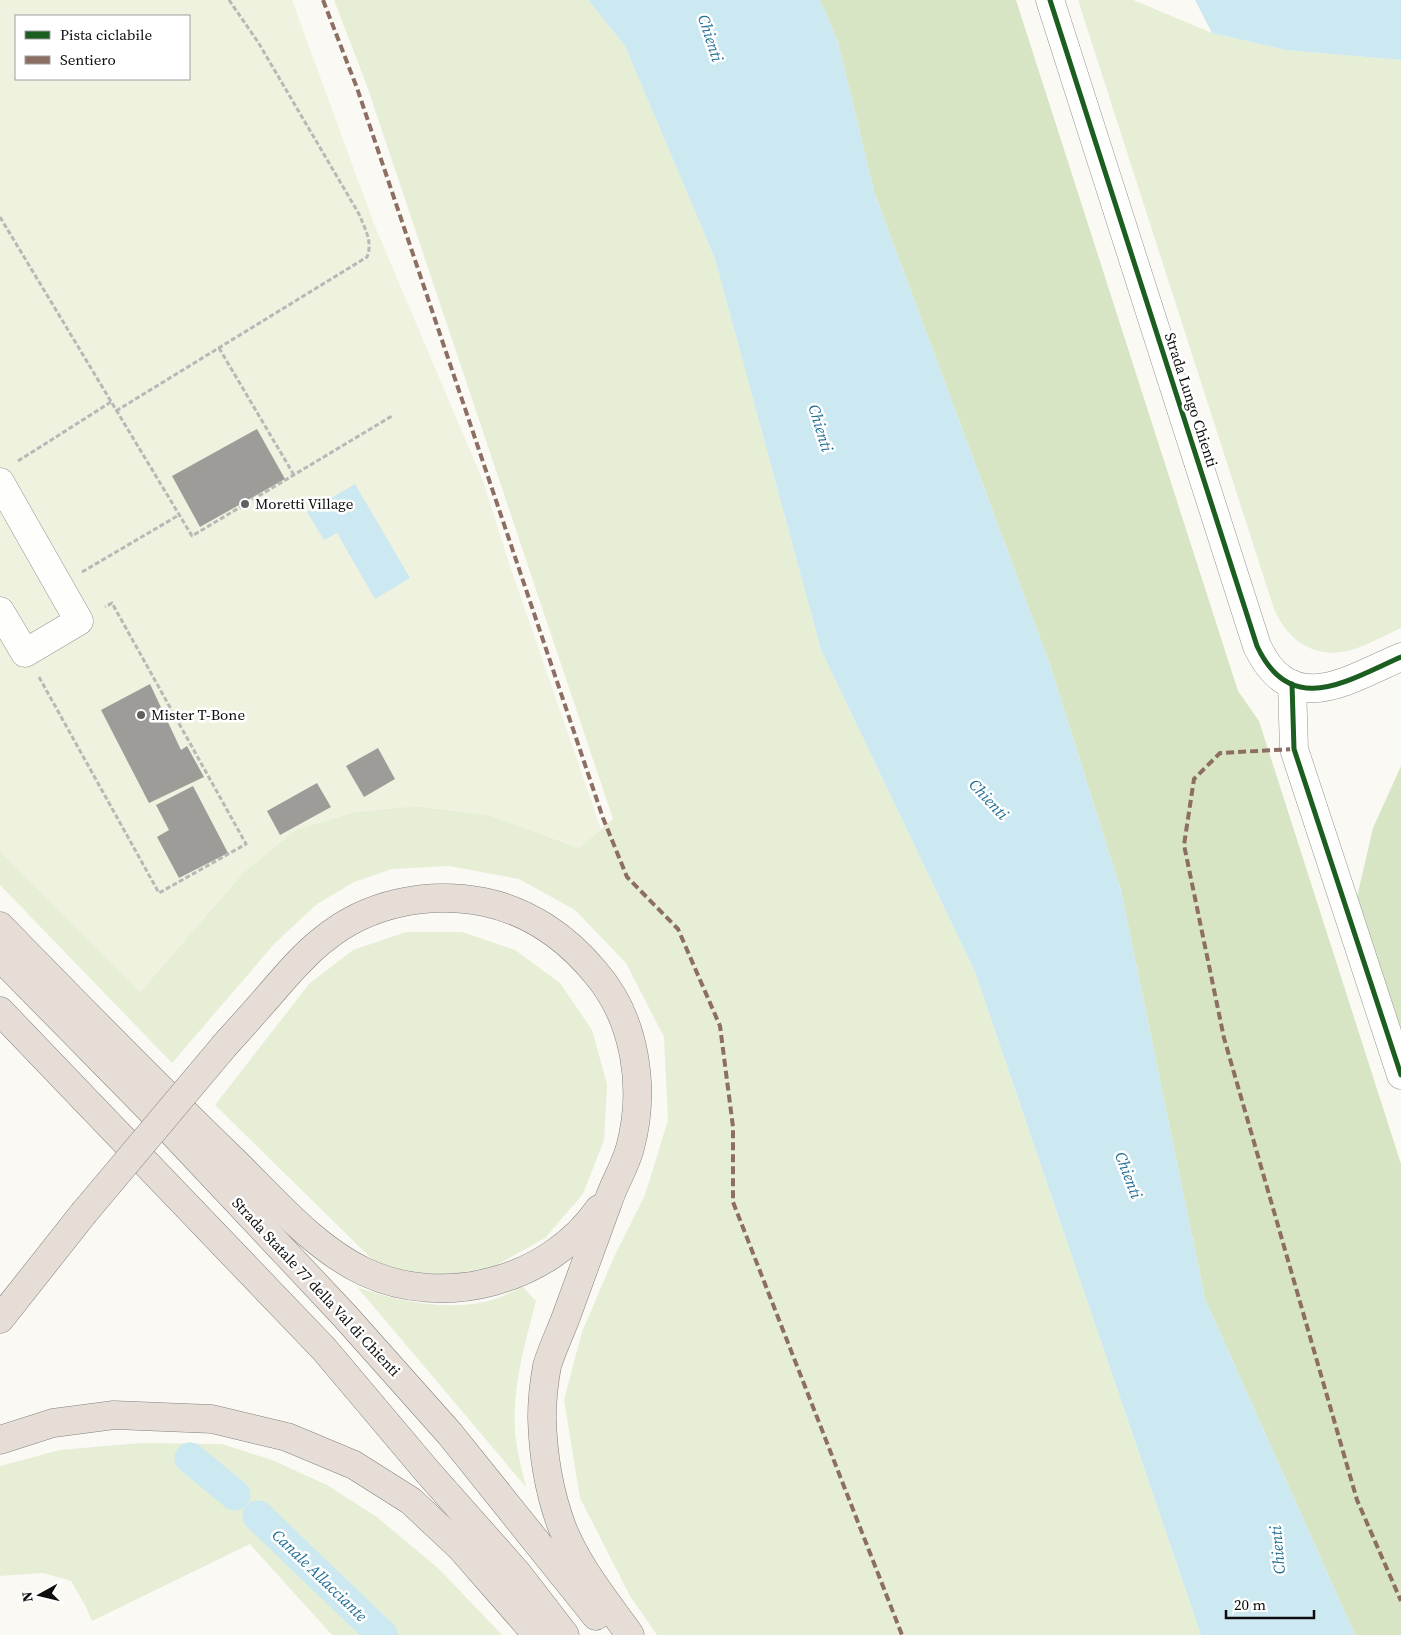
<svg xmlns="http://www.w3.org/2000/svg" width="1401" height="1635" viewBox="0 0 1401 1635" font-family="'Source Serif 4',serif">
  <rect width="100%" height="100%" fill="#faf9f4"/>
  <g fill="#e6eed6">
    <path d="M334 0H588L625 46 715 259 821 650 975 972 1201 1635H657L630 1596 580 1498 564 1400 582 1332 614 1257 645 1195 668 1120 664 1037 626 963 575 910 519 879 449 866 392 869 354 882 317 904 275 943 172 1063 0 885V851L140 992 243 873 295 830 355 812 415 806 489 815 579 848 613 819 367 86Z"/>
    <path d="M1078 0H1133L1212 33 1286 50 1401 60V628C1385 635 1368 645 1351 650 1315 660 1288 641 1274 609Z"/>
    <path d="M406 932H462L515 950 560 983 592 1030 607 1084 604 1140 583 1194 545 1238 495 1266 438 1277 381 1268 215 1105 309 984 353 950Z"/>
    <path d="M523 1287 536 1301C525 1343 512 1387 515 1430 516 1449 522 1469 526 1487L358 1288C398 1300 441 1311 484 1302 497 1300 511 1292 523 1287Z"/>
    <path d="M140 1443 222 1444 272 1460 327 1485 377 1517 439 1569 502 1635H332L250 1544 92 1621 85 1605 71 1581 43 1573 0 1576V1466L60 1450Z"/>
  </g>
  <g fill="#d8e5c4">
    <path d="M820 0H1016L1238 691 1259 721 1401 1164V1635H1355L1205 1299 1121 891 1050 665 874 192 838 42Z"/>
    <path d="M1401 766V1030L1357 897 1373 828Z"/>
  </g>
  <path fill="#eff2df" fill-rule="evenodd" d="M0 0H292L374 224 483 481 510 566 601 829 579 848 489 815 415 806 355 812 295 830 243 873 140 992 0 851ZM16 16H189V79H16Z"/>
  <g fill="#cce9f2">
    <path d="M588 0H820L838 42 874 192 1050 665 1121 891 1205 1299 1355 1635H1201L975 972 821 650 715 259 625 46Z"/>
    <path d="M1195 0H1401V60L1286 50 1212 33Z"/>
    <path d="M355 484 410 578 375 599 337 533 324 540 307 512Z"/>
  </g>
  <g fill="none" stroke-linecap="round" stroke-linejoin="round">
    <g stroke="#cce9f2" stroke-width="31">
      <path d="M190 1458 235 1495"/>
      <path d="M258 1516 382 1635"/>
    </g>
  </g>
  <g fill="#9e9c99">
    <path d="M257 429 285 479 200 527 172 476Z"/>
    <path d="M150 684 181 750 187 746 204 777 149 803 101 710Z"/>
    <path d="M378 748 395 779 364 797 346 766Z"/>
    <path d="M317 783 331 807 280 835 267 811Z"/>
    <path d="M193 786 228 853 179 878 157 837 169 830 156 805Z"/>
  </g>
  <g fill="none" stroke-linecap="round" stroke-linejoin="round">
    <g stroke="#949492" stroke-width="29">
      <g id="minor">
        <path d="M1050 0 1257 646C1291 719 1348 680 1401 657"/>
        <path d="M0 482 79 621 25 653 0 611"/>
        <path d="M1292 684 1294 749 1401 1075"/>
      </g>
    </g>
    <g stroke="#82817f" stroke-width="29">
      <g id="highway">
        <path d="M0 926C77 1005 154 1084 234 1161 274 1200 314 1248 365 1272 444 1309 549 1281 599 1209"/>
        <path d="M0 957 173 1133 344 1315 450 1434 596 1616"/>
        <path d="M0 1011 324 1349 426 1470 518 1574 565 1635"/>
        <path d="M225 1045C243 1025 261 1005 279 984 293 968 307 952 324 939 368 903 428 891 484 902 528 911 566 937 595 972 636 1019 646 1089 630 1148 625 1167 614 1183 608 1202 594 1240 580 1278 566 1317 560 1333 552 1349 547 1366 544 1382 542 1402 542 1418 543 1456 549 1492 562 1527 577 1566 606 1601 630 1635"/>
        <path d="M0 1319 83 1214"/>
        <path d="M0 1440 53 1423 114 1415 212 1419 287 1437 354 1465 411 1501 461 1548 537 1635"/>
      </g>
    </g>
    <g stroke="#b8b8b7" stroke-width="3" stroke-dasharray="5 2.5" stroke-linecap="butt">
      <path d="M0 217 192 536 392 416"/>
      <path d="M219 348 294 475"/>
      <path d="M116 411 367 257C373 242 365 229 359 214L258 42 229 0"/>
      <path d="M18 461 111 402"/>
      <path d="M82 572 179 515"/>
      <path d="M39 677 159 893 246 844 112 603 105 607"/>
    </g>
    <use href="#minor" stroke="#fefefd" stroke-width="28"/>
    <use href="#highway" stroke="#e7ddd7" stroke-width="28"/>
    <g stroke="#82817f" stroke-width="29" stroke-linecap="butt">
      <path id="highway-bridge" d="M83 1214 225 1045"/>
    </g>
    <use href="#highway-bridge" stroke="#e7ddd7" stroke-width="28"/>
    <g stroke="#8d6e63" stroke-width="4" stroke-dasharray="8 4" stroke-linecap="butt">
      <path d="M323 0 357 88 603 818 627 877 678 929 720 1026 733 1127V1202L902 1635"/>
      <path d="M1294 749 1220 753 1194 779 1184 845 1224 1038 1357 1500 1401 1601"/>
    </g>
    <g stroke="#fff" stroke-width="8">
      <g id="cycleway">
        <path d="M1050 0 1257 646C1291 719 1348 680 1401 657"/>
        <path d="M1292 684 1294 749 1401 1075"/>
      </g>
    </g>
    <use href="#cycleway" stroke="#1b5e20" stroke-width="5"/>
  </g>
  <g fill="#61605e" stroke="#fff" stroke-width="2">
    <circle cx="245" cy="504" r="5"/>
    <circle cx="141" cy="715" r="5"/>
  </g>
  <g text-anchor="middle" stroke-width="5" stroke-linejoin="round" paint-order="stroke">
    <g font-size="15" fill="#0e0e0e" stroke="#fff">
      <text transform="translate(1191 400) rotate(72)" y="5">Strada Lungo Chienti</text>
      <text transform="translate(316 1287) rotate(47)" y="5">Strada Statale 77 della Val di Chienti</text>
    </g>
    <g font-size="15" fill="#0e0e0e" stroke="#fff" text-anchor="start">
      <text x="255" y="509">Moretti Village</text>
      <text x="151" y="720">Mister T-Bone</text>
    </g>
    <g font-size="16" font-style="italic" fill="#226f95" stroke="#fff">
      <text transform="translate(711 38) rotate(72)" y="6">Chienti</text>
      <text transform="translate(821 428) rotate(73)" y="6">Chienti</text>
      <text transform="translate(989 799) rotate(47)" y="6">Chienti</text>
      <text transform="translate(1129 1175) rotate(69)" y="6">Chienti</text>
      <text transform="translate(1277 1550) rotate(-95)" y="6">Chienti</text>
      <text transform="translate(320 1575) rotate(44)" y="6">Canale Allacciante</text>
    </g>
  </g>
  <rect x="15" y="15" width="175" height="65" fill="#ffffff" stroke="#9f9f9f"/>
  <rect x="25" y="31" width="25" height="8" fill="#1b5e20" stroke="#9f9f9f"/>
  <text x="60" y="40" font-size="15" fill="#0e0e0e">Pista ciclabile</text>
  <rect x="25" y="56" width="25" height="8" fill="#8d6e63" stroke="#9f9f9f"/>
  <text x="60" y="65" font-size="15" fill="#0e0e0e">Sentiero</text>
  <g transform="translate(40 1595) rotate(262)" stroke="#ffffff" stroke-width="4" paint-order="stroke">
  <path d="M0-4L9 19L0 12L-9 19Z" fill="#0e0e0e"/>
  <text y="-8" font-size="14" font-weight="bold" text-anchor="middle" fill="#0e0e0e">N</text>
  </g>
  <path d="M1226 1610v8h88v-8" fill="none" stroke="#0e0e0e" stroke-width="2.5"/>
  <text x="1234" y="1610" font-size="15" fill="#0e0e0e" stroke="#ffffff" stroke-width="4" paint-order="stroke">20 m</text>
</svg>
